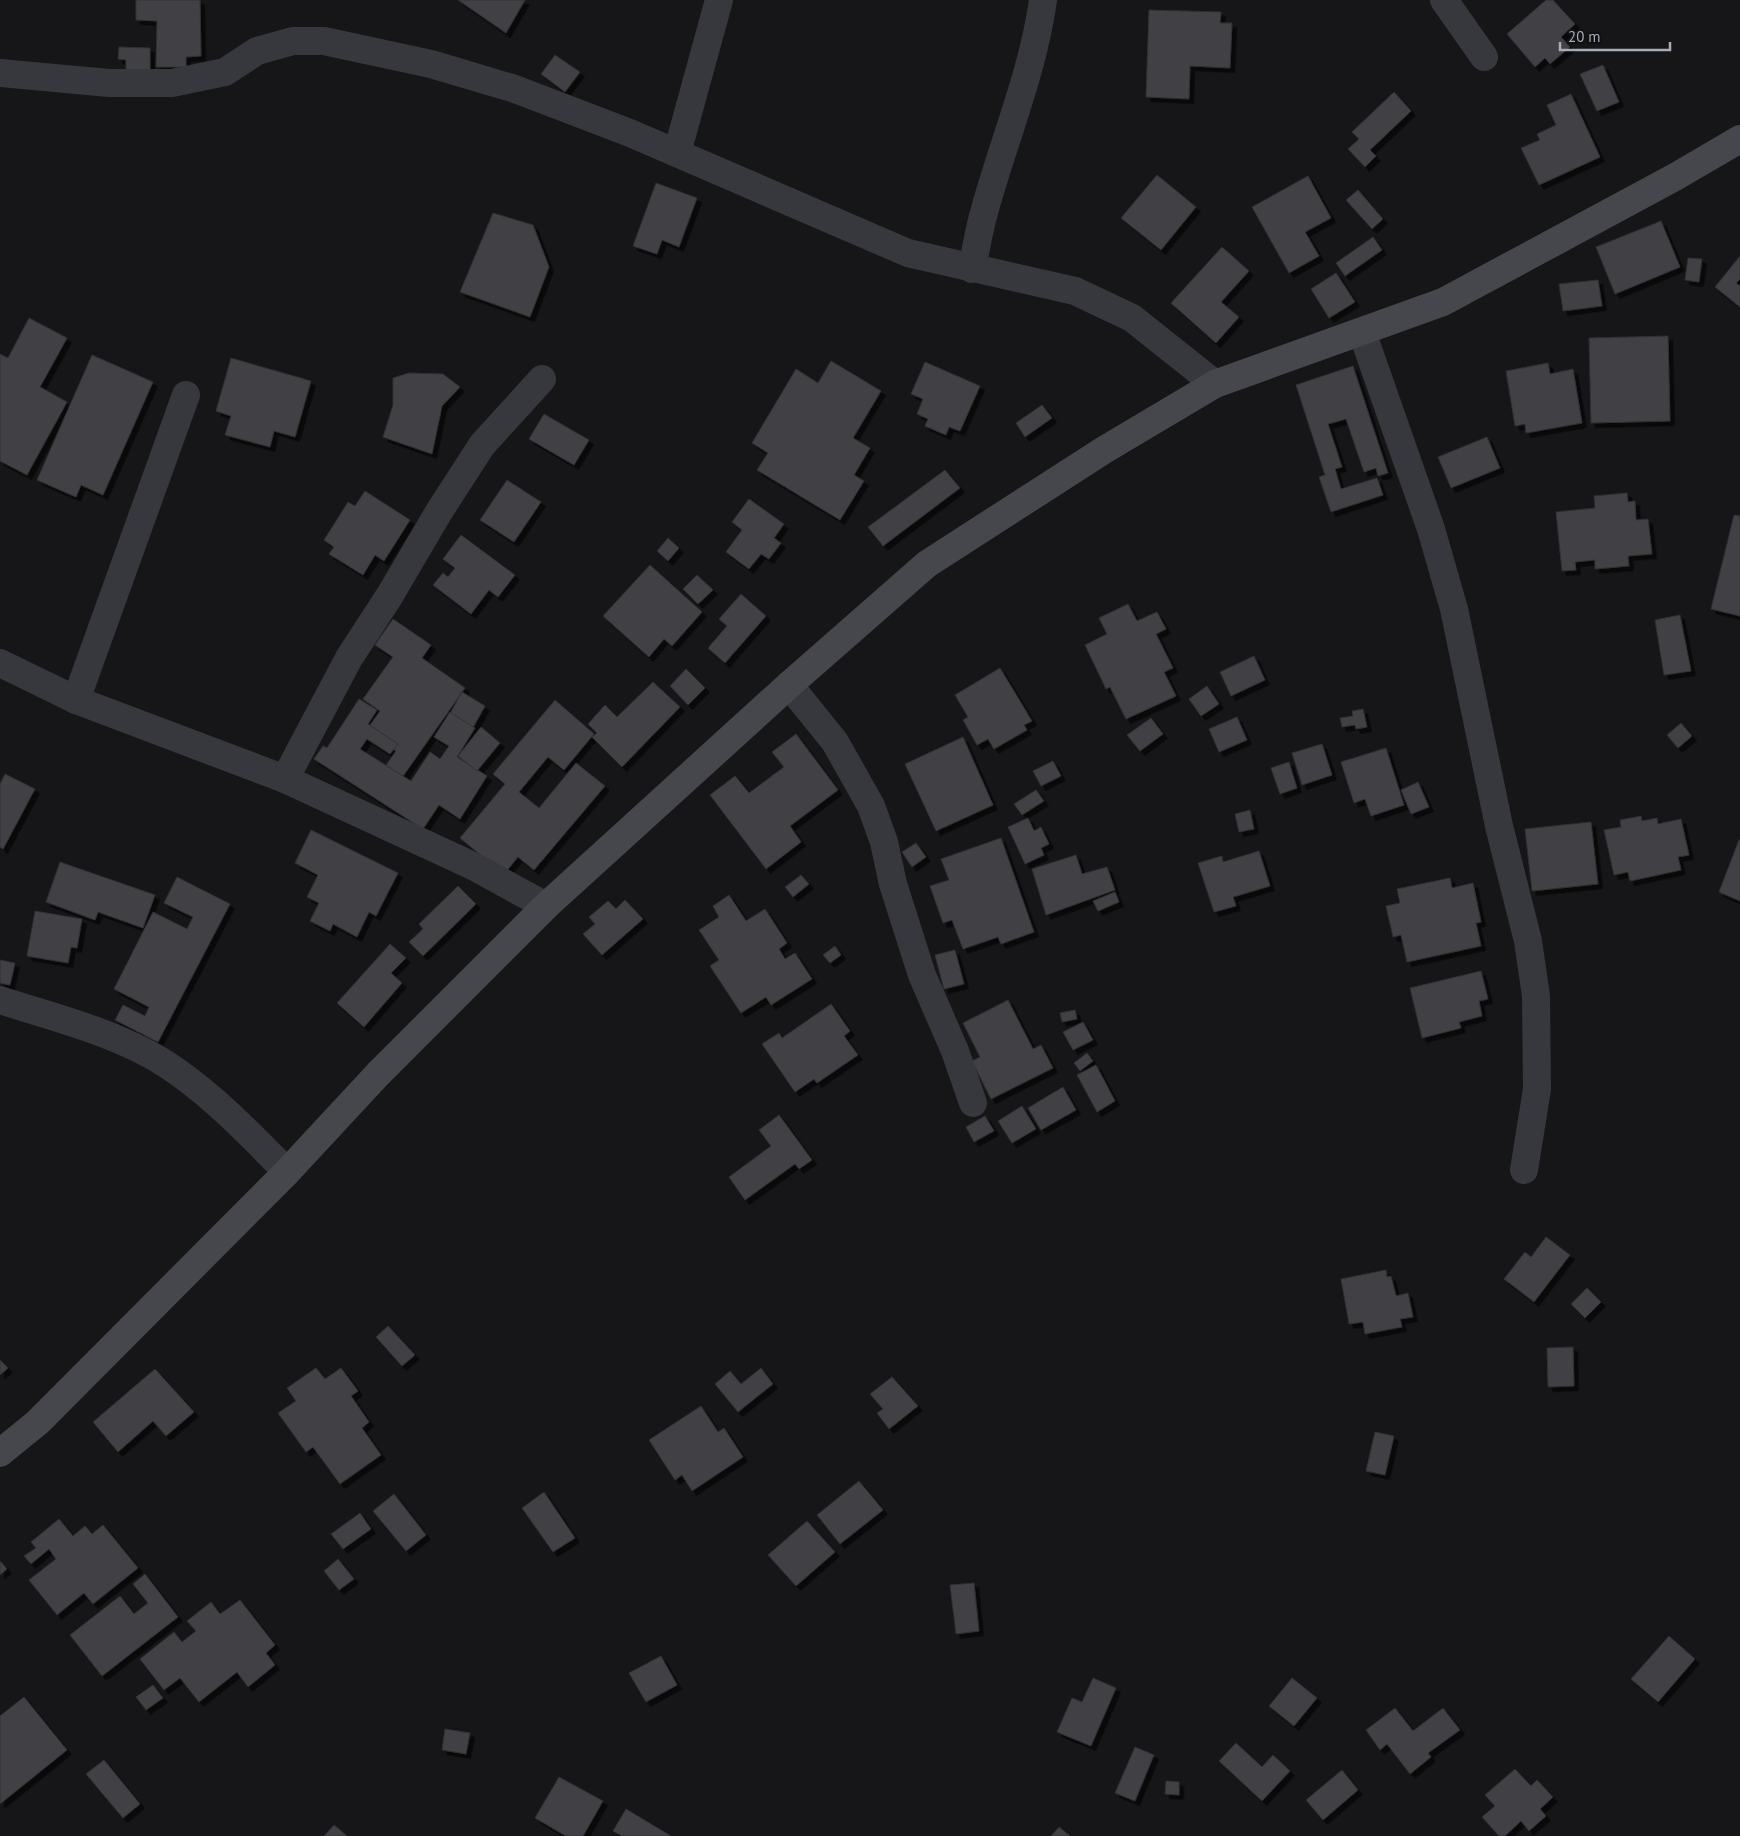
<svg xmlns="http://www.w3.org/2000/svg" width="1740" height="1836" viewBox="0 0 1740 1836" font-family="'PT Sans',sans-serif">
  <defs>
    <filter id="shadow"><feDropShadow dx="4.5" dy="4.5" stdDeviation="0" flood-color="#0009"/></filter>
  </defs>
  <rect width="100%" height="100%" fill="#161618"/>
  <g fill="#404145" stroke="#303034" filter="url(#shadow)">
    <path d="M136 0H200L201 56 186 57V67H156L157 21 136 20Z"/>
    <path d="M458 0H525L506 33Z"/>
    <path d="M1546 0H1553L1575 24 1561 37 1570 47 1550 64 1545 58 1535 67 1507 34Z"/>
    <path d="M1149 10 1221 12 1220 23H1232L1230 68 1190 66 1189 99 1146 97Z"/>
    <path d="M119 47 150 48V72H126V60L118 59Z"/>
    <path d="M555 55 580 72 565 92 541 74Z"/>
    <path d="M1603 65 1619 102 1597 111 1580 74Z"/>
    <path d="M1394 92 1411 111 1370 150 1376 156 1365 167 1348 149 1359 139 1352 132Z"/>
    <path d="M1571 94 1600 157 1539 185 1521 148 1540 140 1537 134 1556 125 1547 105Z"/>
    <path d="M1157 175 1196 207 1161 250 1121 218Z"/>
    <path d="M1308 176 1331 218 1305 232 1319 256 1289 273 1252 207Z"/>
    <path d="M656 183 697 198 679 247 662 240 657 254 633 246Z"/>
    <path d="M1358 190 1383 219 1372 229 1346 200Z"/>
    <path d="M493 213 533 225 549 267 530 317 460 292Z"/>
    <path d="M1661 221 1680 267 1615 294 1596 247Z"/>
    <path d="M1373 237 1382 250 1345 276 1336 263Z"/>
    <path d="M1222 247 1249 271 1221 302 1239 317 1216 343 1171 303Z"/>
    <path d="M1740 256V279L1736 283 1740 286V307L1715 287Z"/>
    <path d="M1688 258 1702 259 1699 282 1685 280Z"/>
    <path d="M1336 273 1355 302 1329 318 1311 289Z"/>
    <path d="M1598 280 1602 306 1563 311 1559 284Z"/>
    <path d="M29 318 67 338 40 387 67 402 27 475 0 461V354L8 358Z"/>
    <path d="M1668 336 1670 421 1591 423 1589 338Z"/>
    <path d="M92 355 153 382 103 495 81 485 76 497 37 480Z"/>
    <path d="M231 358 311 381 295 437 274 431 270 447 225 435 231 416 216 411Z"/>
    <path d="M831 361 881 391 853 438 870 448 854 475 864 481 840 520 757 470 768 453 752 443 796 369 818 383Z"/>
    <path d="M925 362 980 386 960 431 949 427 946 435 925 426 928 419 917 414 923 399 911 394Z"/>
    <path d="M1548 363 1550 374 1573 369 1582 423 1526 433 1525 424 1515 426 1506 371Z"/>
    <path d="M1353 366 1388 473 1378 476 1376 468 1364 472 1346 419 1328 424 1342 467 1335 469 1341 489 1377 478 1383 495 1331 512 1319 477 1325 475 1296 385Z"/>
    <path d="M409 373 443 374 460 387 442 406 432 454 383 437 393 405V378Z"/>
    <path d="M1042 405 1052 418 1025 437 1016 423Z"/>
    <path d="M544 414 589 440 574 465 529 439Z"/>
    <path d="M1487 437 1500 468 1451 488 1438 457Z"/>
    <path d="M945 470 960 488 883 546 868 527Z"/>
    <path d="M507 480 541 502 514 542 480 520Z"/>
    <path d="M365 491 410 520 384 561 375 555 363 575 329 554 334 547 324 540 348 502 355 506Z"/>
    <path d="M1627 493 1628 502 1635 501 1636 520 1648 519 1652 554 1628 556 1629 566 1595 569V560L1575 562 1576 570 1562 571 1556 512 1595 508 1594 496Z"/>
    <path d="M749 499 784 524 774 538 781 543 769 559 761 554 749 569 726 552 742 530 732 522Z"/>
    <path d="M1734 515 1740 516V616L1711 609Z"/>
    <path d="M461 535 515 575 498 597 489 590 471 614 433 585 443 573 448 577 455 568 443 559Z"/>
    <path d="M668 538 679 548 668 561 657 551Z"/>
    <path d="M650 565 702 612 672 646 664 639 649 657 603 616Z"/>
    <path d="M697 575 713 590 698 604 683 589Z"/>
    <path d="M741 594 766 616 725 663 708 648 727 626 719 619Z"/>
    <path d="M1128 604 1137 621 1157 612 1166 629 1156 634 1173 668 1164 672 1176 696 1126 719 1110 687 1106 689 1085 645 1107 634 1099 618Z"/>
    <path d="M1680 615 1691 671 1664 675 1655 620Z"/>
    <path d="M393 619 431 645 422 658 465 688 401 779 384 768 396 751 366 731 380 711 363 699 393 657 375 645Z"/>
    <path d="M1254 656 1265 680 1231 696 1220 672Z"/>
    <path d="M1000 668 1032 721 1024 725 1027 730 994 749 988 739 977 745 963 720 968 717 955 695Z"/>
    <path d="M686 669 705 688 688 705 670 686Z"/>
    <path d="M653 682 680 707 622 767 592 737 597 733 588 724 605 705 617 717Z"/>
    <path d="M1207 686 1219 704 1201 716 1189 699Z"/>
    <path d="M462 692 485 706 470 733 447 719Z"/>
    <path d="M359 699 377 710 368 724 398 744 390 754 367 739 360 749 411 781 430 752 440 759 449 746 434 737 450 712 475 728 457 757 487 776 460 819 439 805 423 829 314 759 323 746 327 748Z"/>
    <path d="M555 700 594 734 564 770 548 757 519 792 539 808 576 763 605 786 534 870 518 857 504 874 460 838 505 784 493 774Z"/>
    <path d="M1363 709 1367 727 1356 729 1355 725 1342 727 1340 718 1353 716 1352 711Z"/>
    <path d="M1237 717 1247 740 1219 752 1209 729Z"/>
    <path d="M1151 718 1163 734 1140 751 1127 735Z"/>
    <path d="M1681 723 1692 736 1678 748 1667 735Z"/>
    <path d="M481 727 500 743 477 771 458 756Z"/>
    <path d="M796 734 838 790 790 826 801 842 766 869 710 795 735 776 749 793 784 767 772 752Z"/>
    <path d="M963 737 993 805 936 831 905 764Z"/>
    <path d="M1322 744 1332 775 1302 785 1292 753Z"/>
    <path d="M1386 748 1404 805 1371 816 1365 799 1354 803 1341 762Z"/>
    <path d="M1053 761 1061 776 1041 786 1033 771Z"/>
    <path d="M1289 762 1297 788 1280 794 1271 768Z"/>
    <path d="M5 774 35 789 3 849 0 847V784Z"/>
    <path d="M1418 782 1429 807 1411 814 1401 790Z"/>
    <path d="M1036 790 1044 801 1022 815 1014 804Z"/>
    <path d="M1250 810 1254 829 1239 832 1235 814Z"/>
    <path d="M1641 816 1642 821 1657 818 1658 824 1681 819 1689 855 1678 857 1681 870 1630 881 1628 872 1614 875 1604 830 1621 827 1620 820Z"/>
    <path d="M1028 818 1034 831 1041 827 1049 844 1041 848 1044 855 1025 864 1008 827Z"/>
    <path d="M1591 822 1598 884 1532 891 1525 829Z"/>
    <path d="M311 830 398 873 376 916 369 912 357 937 333 924 330 931 310 921 319 903 307 897 318 875 295 863Z"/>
    <path d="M1001 838 1034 932 1001 944 998 937 963 949 952 920 943 923 930 886 949 880 941 859Z"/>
    <path d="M1739 840H1740V901L1719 892Z"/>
    <path d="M916 843 926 857 912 867 902 852Z"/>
    <path d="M1259 851 1270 886 1233 897 1236 906 1214 912 1198 863 1222 856 1223 862Z"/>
    <path d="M1076 855 1082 874 1107 867 1115 890 1046 915 1032 869Z"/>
    <path d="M60 862 155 895 143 928 98 912 95 920 46 902Z"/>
    <path d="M801 875 809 884 793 897 785 887Z"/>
    <path d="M177 877 230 904 158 1042 115 1020 123 1005 145 1016 149 1007 114 989 153 912 187 929 193 917 164 903Z"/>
    <path d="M1450 878 1452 888 1473 883 1481 922 1476 923 1481 946 1407 962 1401 935 1393 937 1386 906 1400 903 1397 889Z"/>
    <path d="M458 886 476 904 423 956 409 942 423 929 419 924Z"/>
    <path d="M1115 892 1119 902 1098 911 1093 901Z"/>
    <path d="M729 895 746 921 765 909 787 943 779 949 785 959 795 953 812 979 771 1005 766 997 741 1013 710 966 719 960 699 930 719 917 713 906Z"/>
    <path d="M625 900 643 919 602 955 583 934 595 924 589 917 608 901 616 909Z"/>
    <path d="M35 911 82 919 77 948 71 947 68 963 27 956Z"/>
    <path d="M390 944 406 958 391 973 402 983 364 1027 337 1003Z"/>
    <path d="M835 946 841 955 830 963 823 955Z"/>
    <path d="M955 950 964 984 944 989 935 955Z"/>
    <path d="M0 960 15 963 10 985 0 983Z"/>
    <path d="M1481 971 1488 999 1479 1001 1482 1016 1459 1022 1461 1028 1422 1038 1410 988Z"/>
    <path d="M1008 1000 1033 1049 1041 1045 1053 1068 991 1099 972 1061 980 1057 963 1023Z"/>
    <path d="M831 1004 850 1031 844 1036 858 1055 817 1083 814 1079 795 1092 762 1044 779 1033 782 1038Z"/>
    <path d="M1075 1010 1077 1019 1062 1022 1060 1013Z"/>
    <path d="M1083 1022 1093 1040 1073 1050 1063 1032Z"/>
    <path d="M1087 1053 1093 1061 1080 1071 1074 1063Z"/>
    <path d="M1096 1065 1115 1101 1097 1112 1077 1075Z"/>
    <path d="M1063 1087 1076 1110 1041 1130 1028 1108Z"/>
    <path d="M1022 1106 1036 1129 1012 1143 998 1121Z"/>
    <path d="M779 1115 812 1160 799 1169 795 1164 745 1200 729 1177 771 1146 759 1130Z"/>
    <path d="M985 1116 994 1131 974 1142 966 1127Z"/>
    <path d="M1546 1237 1570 1255 1534 1302 1504 1279 1525 1252 1531 1257Z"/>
    <path d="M1386 1270 1387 1277 1391 1276 1396 1296 1408 1293 1413 1317 1400 1319 1402 1327 1365 1334 1363 1322 1349 1324 1341 1279Z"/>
    <path d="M1587 1288 1601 1302 1585 1318 1571 1304Z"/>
    <path d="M388 1326 415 1355 402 1366 376 1337Z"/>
    <path d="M1573 1347 1574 1386 1548 1387 1547 1348Z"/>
    <path d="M0 1360 8 1368 0 1375Z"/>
    <path d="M316 1368 325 1379 341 1368 358 1391 351 1396 369 1422 362 1428 381 1455 340 1484 313 1447 306 1452 278 1413 296 1401 287 1388Z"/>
    <path d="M761 1368 773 1384 738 1412 715 1384 730 1371 741 1384Z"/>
    <path d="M155 1369 194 1412 166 1436 153 1421 118 1452 93 1422Z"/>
    <path d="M892 1377 918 1406 889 1429 877 1413 883 1409 870 1394Z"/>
    <path d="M701 1406 718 1432 724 1428 743 1457 692 1491 682 1475 675 1480 649 1440Z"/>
    <path d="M1375 1432 1394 1436 1385 1475 1366 1471Z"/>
    <path d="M859 1481 883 1510 840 1544 817 1515Z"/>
    <path d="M544 1492 575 1538 553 1552 522 1508Z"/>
    <path d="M394 1494 426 1535 406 1551 373 1511Z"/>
    <path d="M360 1513 371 1529 343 1549 331 1534Z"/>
    <path d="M59 1519 73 1536 85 1526 92 1534 103 1525 138 1568 93 1604 84 1593 57 1615 29 1580 56 1559 49 1549 31 1564 24 1556 36 1548 31 1542Z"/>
    <path d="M807 1521 835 1552 796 1586 768 1555Z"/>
    <path d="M338 1559 354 1579 339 1590 324 1571Z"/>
    <path d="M0 1561 7 1569 0 1575Z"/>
    <path d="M145 1574 178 1617 102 1676 70 1635 120 1596 134 1614 148 1603 133 1584Z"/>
    <path d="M974 1583 979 1631 956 1634 950 1585Z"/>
    <path d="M240 1600 275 1645 266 1653 275 1665 248 1687 237 1672 199 1702 180 1678 164 1690 140 1659 174 1632 182 1642 196 1631 187 1621 211 1602 220 1614Z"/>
    <path d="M1669 1636 1695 1659 1658 1702 1631 1679Z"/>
    <path d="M661 1656 677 1685 646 1702 629 1673Z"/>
    <path d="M1093 1678 1116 1688 1091 1746 1057 1732 1072 1698 1082 1702Z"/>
    <path d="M1292 1678 1317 1698 1294 1726 1269 1706Z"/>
    <path d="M153 1685 163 1698 146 1710 136 1697Z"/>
    <path d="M24 1697 67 1750 0 1804V1716Z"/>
    <path d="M1395 1708 1413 1731 1443 1708 1460 1730 1428 1753 1431 1757 1410 1774 1387 1744 1380 1750 1366 1730Z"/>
    <path d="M445 1729 470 1733 466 1754 442 1750Z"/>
    <path d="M1236 1743 1262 1767 1273 1755 1290 1771 1262 1801 1219 1761Z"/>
    <path d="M1135 1747 1154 1755 1135 1801 1115 1793Z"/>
    <path d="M104 1760 140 1804 123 1818 86 1774Z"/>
    <path d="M1515 1769 1531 1786 1537 1780 1553 1797 1540 1809 1546 1816 1529 1831 1521 1821 1505 1836H1499L1482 1817 1495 1806 1485 1795Z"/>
    <path d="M1342 1770 1358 1790 1323 1820 1306 1800Z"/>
    <path d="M559 1777 603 1801 583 1836H566L535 1818Z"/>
    <path d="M1166 1781 1179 1782V1795L1165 1794Z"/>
    <path d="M626 1809 671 1836H622L613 1831Z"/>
    <path d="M334 1825 347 1836H324Z"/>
    <path d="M1059 1827 1070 1836H1051Z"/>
  </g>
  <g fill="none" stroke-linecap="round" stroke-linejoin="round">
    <g stroke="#37383d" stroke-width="28">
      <path d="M1444 0 1484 57"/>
      <path d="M0 73 109 83H172L225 72 257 51 293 41H324L431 64 515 89 630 133 908 253 1075 291 1132 318 1215 384"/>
      <path d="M677 153 719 0"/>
      <path d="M972 269C976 249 979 229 985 209 1004 140 1033 72 1043 0"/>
      <path d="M1362 332 1431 529 1454 609 1499 826 1528 941 1536 996 1537 1089 1524 1170"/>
      <path d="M0 663 76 700 285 779 473 866 546 906"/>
      <path d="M789 685 835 742 871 806 884 842 893 884 922 975 955 1051 973 1103"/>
      <path d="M76 700 186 395"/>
      <path d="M285 779 349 658 390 595 440 510 482 445 542 379"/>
      <path d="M0 1000C49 1016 102 1029 147 1053 198 1080 247 1131 287 1172"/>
    </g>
    <path stroke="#45474d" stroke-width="28" d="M0 1453 38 1422 287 1172 378 1074 546 906 789 685 927 564 1104 450 1215 384 1443 302 1675 177 1740 139"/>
  </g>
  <path d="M1560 42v8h110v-8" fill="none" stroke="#a8adb8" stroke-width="2.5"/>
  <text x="1568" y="42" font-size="15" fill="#a8adb8" stroke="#111113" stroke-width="4" paint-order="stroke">20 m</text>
</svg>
